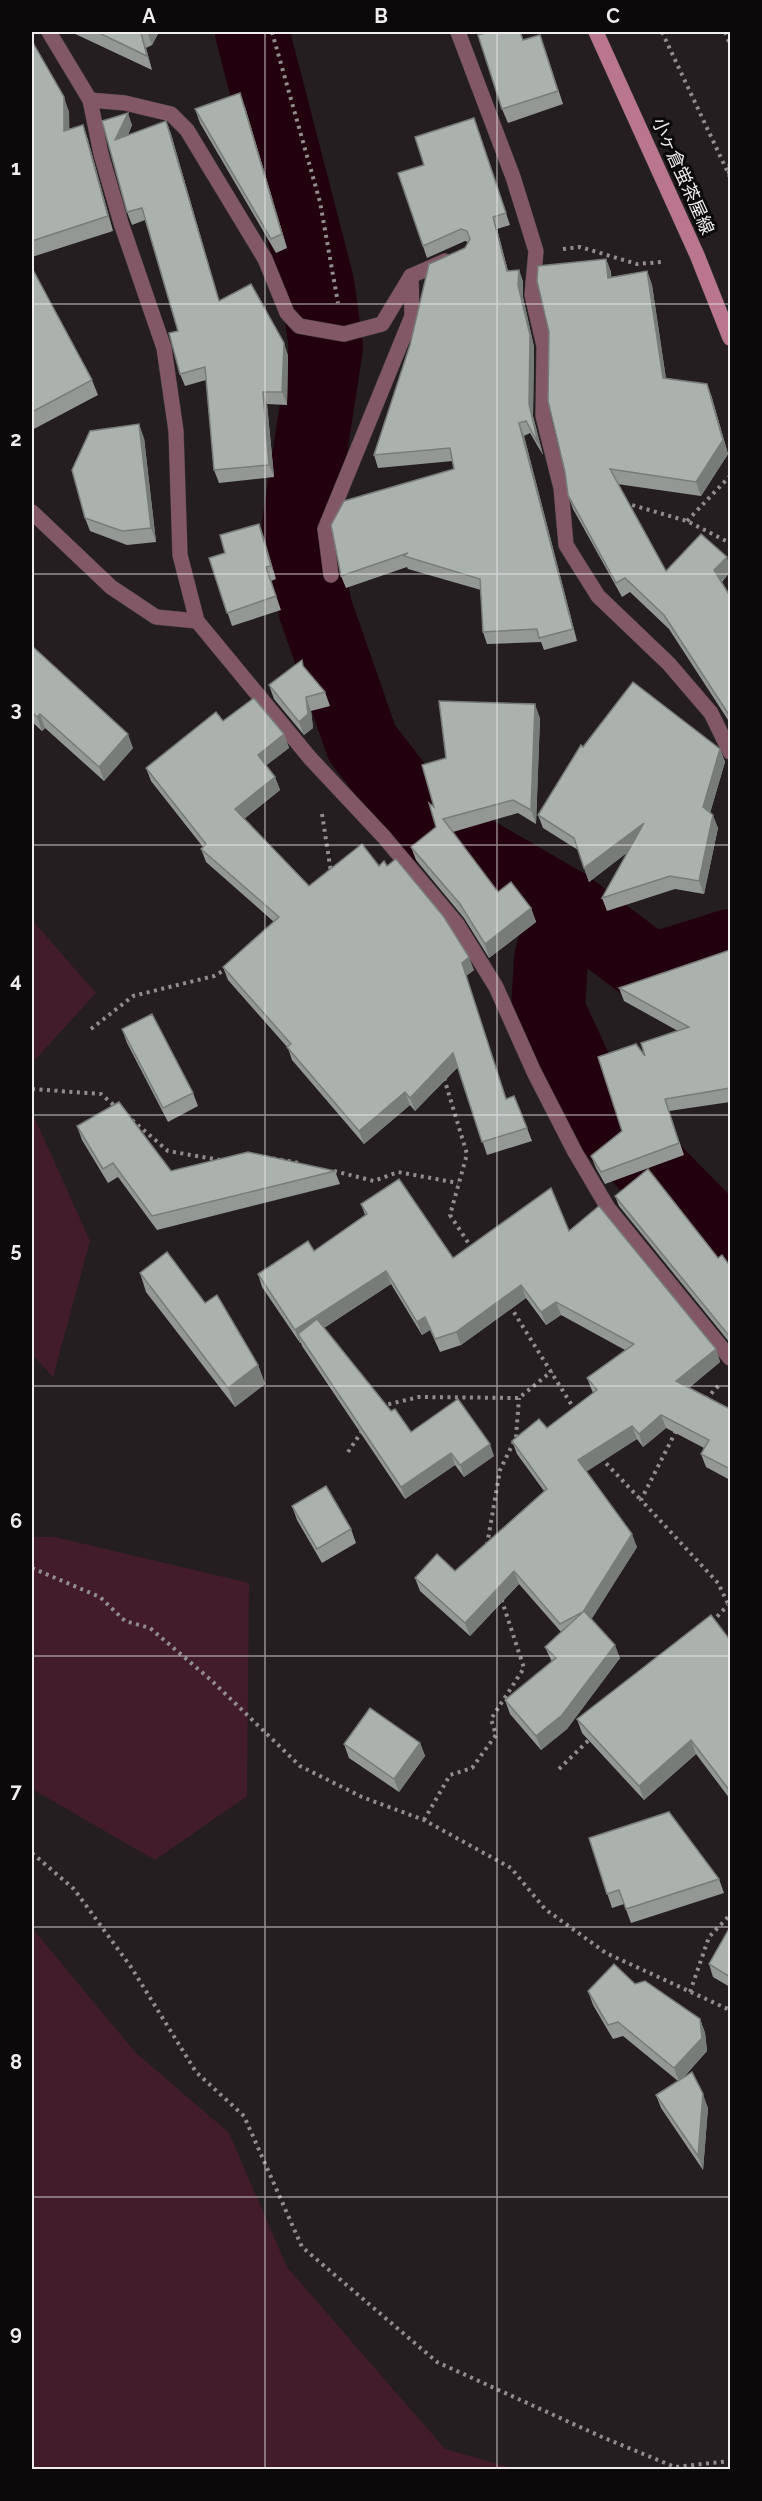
<svg xmlns="http://www.w3.org/2000/svg" width="762" height="2501" viewBox="0 0 762 2501" font-family="Raleway,'Noto Sans JP',sans-serif">
  <rect width="100%" height="100%" fill="#241e20"/>
  <g fill="#421c2b">
    <path d="M32 920 96 993 32 1063Z"/>
    <path d="M32 1112 90 1241 53 1377 32 1354Z"/>
    <path d="M32 1537H55L249 1583 247 1796 155 1860 32 1789Z"/>
    <path d="M32 1928 135 2052 229 2133 287 2267 445 2449 516 2469H32Z"/>
  </g>
  <g fill="none" stroke-linecap="round" stroke-linejoin="round">
    <g stroke="#22000d" stroke-width="74">
      <path d="M252 32 317 283 326 347 299 524 315 608 362 743 425 824 565 905 639 961 657 969 730 946"/>
      <path d="M565 905 551 959 548 1010 594 1110 699 1217 730 1255"/>
    </g>
    <g stroke="#413b3d" stroke-width="16">
      <g id="street">
        <path d="M49 32 90 100 101 154 121 223 164 348 176 431 180 555 197 621 310 758 384 837 457 924 496 987 534 1072 575 1152 608 1208 730 1358"/>
        <path d="M458 32 513 177 536 251 532 295 544 346 543 416 561 488 566 545 598 596 669 664 711 713 730 752"/>
        <path d="M90 100 125 103 171 114 187 130 265 259 287 313 299 326 344 334 382 324 411 276 445 261"/>
        <path d="M32 512 111 587 156 617 197 621"/>
        <path d="M331 575 325 529 412 316 411 276"/>
      </g>
    </g>
    <g stroke="#413b3d" stroke-width="16">
      <path id="secondary" d="M596 32 697 255 730 338"/>
    </g>
    <g stroke="#918d8e" stroke-width="4" stroke-dasharray="3 4.5" stroke-linecap="butt">
      <path d="M272 32 320 202 338 303"/>
      <path d="M662 32 730 177"/>
      <path d="M725 32 730 44"/>
      <path d="M729 174 730 159"/>
      <path d="M563 249 580 247 637 264 661 262"/>
      <path d="M625 503 687 521 730 543"/>
      <path d="M687 521 730 476"/>
      <path d="M322 814 331 872"/>
      <path d="M91 1029 133 996 214 976 226 969"/>
      <path d="M444 1078 467 1154 450 1215 473 1250"/>
      <path d="M32 1089 101 1094 117 1108"/>
      <path d="M132 1120 168 1151 220 1160"/>
      <path d="M258 1156 300 1163"/>
      <path d="M334 1171 374 1181 398 1172 458 1183"/>
      <path d="M510 1306 576 1412"/>
      <path d="M706 1399 721 1383"/>
      <path d="M381 1406 419 1397 519 1398 552 1371"/>
      <path d="M676 1431 641 1500 718 1583 730 1608"/>
      <path d="M348 1452 362 1431"/>
      <path d="M601 1458 641 1500"/>
      <path d="M487 1545 500 1470 516 1437 519 1398"/>
      <path d="M32 1568 100 1597 125 1621 150 1628 211 1680 300 1766 362 1797 424 1820 511 1868 545 1909 606 1953 730 2010"/>
      <path d="M712 1622 728 1605"/>
      <path d="M559 1769 592 1737"/>
      <path d="M424 1820 450 1775 472 1768 496 1735 491 1719 524 1668 501 1598"/>
      <path d="M32 1853 74 1889 131 1967 196 2072 244 2116 302 2247 437 2362 602 2437 675 2467 730 2461"/>
      <path d="M690 1992 709 1937 730 1915"/>
    </g>
    <use href="#street" stroke="#825766" stroke-width="15"/>
    <use href="#secondary" stroke="#ba768e" stroke-width="15"/>
  </g>
  <g fill="#939895">
    <path d="M71 32H159L152 45 146 48 152 70Z"/>
    <path d="M524 40 545 49 563 104 508 123 502 109Z"/>
    <path d="M32 41 69 112V129L83 125 88 140 113 231 32 257Z"/>
    <path d="M245 107 287 248 276 253 200 123 195 109Z"/>
    <path d="M474 118 510 225 497 229 508 271 519 270 523 282V297L534 347 533 416 543 455 530 433 524 436 577 641 544 650 541 642 487 644 483 632 481 590 408 569 407 567 346 588 341 576 454 469 453 461 378 468 374 455 465 248 468 242 465 241 427 258 398 173 424 165Z"/>
    <path d="M102 121 132 125 128 135 166 121 171 134 219 301 288 355 287 405 267 404 274 477 219 483 214 470 206 380 185 386 180 374 178 331 145 220 132 225 127 212Z"/>
    <path d="M606 259 611 272V277L647 271 652 285 666 379 707 384 712 398 728 454 701 496 617 484 666 571 730 568V572L722 582 730 596V723L669 629 630 592 622 597 573 509 568 495 549 332Z"/>
    <path d="M32 268 92 380 98 395 32 430Z"/>
    <path d="M144 438 156 542 127 545 90 531 85 518Z"/>
    <path d="M259 524 276 579 271 581 281 610 232 626 209 558 225 553Z"/>
    <path d="M32 646 133 748 104 781 45 728 42 731 32 722Z"/>
    <path d="M306 669 325 692 330 706 311 711 313 728 304 735 274 699 269 685Z"/>
    <path d="M540 718 536 824 518 813 453 832 498 892 531 908 536 922 489 958 464 918 416 860 411 847 436 827 434 807 446 758Z"/>
    <path d="M223 721 284 734 289 748 266 765 275 777 280 790 244 819 309 886 379 866 474 970 466 976 506 1098 527 1128 532 1141 487 1155 458 1067 415 1111 410 1105 364 1144 292 1060 288 1048 228 980 223 967 274 922 206 862 201 849 203 847 151 781 146 768Z"/>
    <path d="M583 747 720 749 725 762 710 813 718 828 704 894 675 889 607 911 602 898 628 852 589 882 578 850 543 828 538 815Z"/>
    <path d="M730 950V1102L669 1111 684 1155 605 1184 596 1168 591 1156 622 1131 645 1056 678 1031 624 1001 619 988Z"/>
    <path d="M122 1029 193 1093 198 1106 168 1122 127 1043Z"/>
    <path d="M77 1126 171 1171H335L340 1184 157 1230 118 1177 108 1183 82 1140Z"/>
    <path d="M615 1196 730 1266V1343L619 1206Z"/>
    <path d="M361 1204 453 1258 569 1231 716 1349 720 1362 689 1388 730 1409V1480L706 1467 701 1454 704 1448 666 1428 643 1447 637 1439 586 1471 637 1547 591 1619 620 1658 567 1729 541 1750 510 1714 505 1700 552 1662 545 1647 561 1632 519 1584 470 1636 420 1591 415 1578 455 1571 544 1491 517 1454 512 1441 547 1428 593 1393 587 1378 625 1350 561 1315 546 1325 526 1298 461 1345 440 1352 430 1330 422 1335 391 1284 324 1328 391 1411 411 1432 494 1456 464 1477 455 1465 405 1499 302 1346 301 1343H300L262 1287 258 1274 314 1251 365 1215Z"/>
    <path d="M140 1273 205 1303 258 1365 265 1384 235 1407 146 1292Z"/>
    <path d="M292 1506 351 1529 356 1543 322 1563 297 1520Z"/>
    <path d="M730 1640V1799L696 1754 644 1800 582 1733 577 1719Z"/>
    <path d="M420 1743 425 1756 399 1792 349 1758 344 1744Z"/>
    <path d="M589 1838 719 1879 724 1893 631 1923 624 1904 612 1908Z"/>
    <path d="M730 1927V1987L713 1977 709 1964Z"/>
    <path d="M635 1984 700 2019 705 2033 707 2051 684 2077 708 2108 703 2170 661 2108 656 2095 678 2081 623 2036 613 2039 593 2005 588 1991Z"/>
  </g>
  <g fill="#787c79">
    <path d="M147 32H159L152 45Z"/>
    <path d="M141 33 146 48 152 70 147 56Z"/>
    <path d="M240 93 245 107 287 248 282 234Z"/>
    <path d="M64 97 69 112 70 146 64 131Z"/>
    <path d="M128 113 132 125 119 152 115 140Z"/>
    <path d="M166 121 171 134 223 314 219 301Z"/>
    <path d="M83 125 88 140 113 231 108 216Z"/>
    <path d="M493 217 497 229 511 283 507 271Z"/>
    <path d="M606 259 611 272 613 292 608 278Z"/>
    <path d="M519 270 523 282V297L534 347 533 416 543 455 538 443 529 404 518 285Z"/>
    <path d="M647 271 652 285 668 392 663 378Z"/>
    <path d="M284 343 288 355 287 405 282 392Z"/>
    <path d="M707 384 712 398 728 454 701 496 696 482Z"/>
    <path d="M263 392 267 404 274 477 269 465Z"/>
    <path d="M519 423 524 436 577 641 573 629Z"/>
    <path d="M139 424 144 438 156 542 151 528Z"/>
    <path d="M259 524 264 537 276 579 271 566Z"/>
    <path d="M727 557 730 568V572L719 584 714 570Z"/>
    <path d="M306 697 311 711 313 728 304 735 299 722Z"/>
    <path d="M535 704 540 718 536 824 531 810Z"/>
    <path d="M40 714 45 728 42 731 37 717Z"/>
    <path d="M128 734 133 748 104 781 99 767Z"/>
    <path d="M284 734 289 748 263 768 258 755Z"/>
    <path d="M720 749 725 762 708 820 703 807Z"/>
    <path d="M275 777 280 790 240 822 235 809Z"/>
    <path d="M713 815 718 828 704 894 699 881Z"/>
    <path d="M644 823 648 836 589 882 584 868Z"/>
    <path d="M531 908 536 922 489 958 485 944Z"/>
    <path d="M469 957 474 970 466 976 510 1112 462 963Z"/>
    <path d="M453 1053 458 1066 415 1111 410 1098Z"/>
    <path d="M405 1092 410 1105 364 1144 359 1131Z"/>
    <path d="M386 1271 391 1284 303 1341 298 1334 301 1343H300L295 1330Z"/>
    <path d="M521 1285 526 1298 461 1345 456 1332Z"/>
    <path d="M556 1302 561 1315 546 1325 541 1312Z"/>
    <path d="M425 1317 430 1330 422 1335 417 1322Z"/>
    <path d="M716 1349 720 1362 681 1394 676 1381Z"/>
    <path d="M258 1365 265 1384 235 1407 228 1388Z"/>
    <path d="M661 1415 666 1428 643 1447 639 1434Z"/>
    <path d="M632 1426 637 1439 583 1474 578 1460Z"/>
    <path d="M490 1444 494 1456 464 1477 460 1465Z"/>
    <path d="M451 1453 455 1465 405 1499 401 1487Z"/>
    <path d="M632 1534 637 1547 588 1625 583 1612Z"/>
    <path d="M514 1571 519 1584 470 1636 465 1623Z"/>
    <path d="M615 1645 620 1658 567 1729 541 1750 536 1736Z"/>
    <path d="M691 1740 696 1754 644 1800 639 1786Z"/>
    <path d="M420 1743 425 1756 399 1792 394 1779Z"/>
    <path d="M700 2019 705 2033 707 2051 679 2082 674 2068Z"/>
    <path d="M703 2094 708 2108 703 2170 698 2156Z"/>
  </g>
  <g fill="#abb1ad" stroke="#787c79" stroke-width="1.5">
    <path d="M97 32H145L141 33 147 56Z"/>
    <path d="M489 32H520L523 40 540 35 558 91 502 109 478 35Z"/>
    <path d="M32 41 64 97V131L83 125 108 216 32 241Z"/>
    <path d="M240 93 282 234 271 239 195 109Z"/>
    <path d="M128 113 115 140 166 121 219 301 251 284 284 343 282 392H263L269 465 214 470 205 367 180 374 169 333 178 331 142 208 127 212 102 121Z"/>
    <path d="M474 118 506 213 493 217 507 271 519 270 518 285 530 335 529 404 538 443 526 421 519 423 573 629 539 638 537 629 483 632 480 579 404 556 408 553 341 576 331 525 344 501 454 469 450 448 374 455 410 345 429 264 465 248 470 239 467 231 461 229 423 246 398 173 424 165 415 137Z"/>
    <path d="M606 259 608 278 647 271 663 378 707 384 723 440 696 482 610 469 666 571 701 534 727 557 714 570 730 596V711L729 715 664 615 625 578 616 583 568 495 565 472 548 401 549 332 537 281 538 266Z"/>
    <path d="M32 268 92 380 32 412Z"/>
    <path d="M139 424 151 528 122 531 85 518 72 470 90 431Z"/>
    <path d="M259 524 271 566 266 567 276 596 227 613 209 558 225 553 220 535Z"/>
    <path d="M32 646 128 734 99 767 40 714 37 717 32 712Z"/>
    <path d="M302 660 303 666 325 692 306 697 308 714 299 722 269 685Z"/>
    <path d="M633 682 720 749 703 807 713 815 699 881 670 876 602 898 644 823 584 868 574 838 538 815 581 745 583 747Z"/>
    <path d="M254 698 284 734 258 755 275 777 235 809 309 886 362 844 379 866 384 861 387 866 396 859 444 917 469 957 462 963 506 1099 514 1096 527 1128 482 1142 453 1053 410 1098 405 1092 359 1131 287 1047 291 1044 223 967 279 917 201 849 206 844 146 768 216 712 223 721Z"/>
    <path d="M439 701 535 704 531 810 513 800 443 819 498 892 511 882 531 908 485 944 460 904 411 847 436 827 429 803 434 807 422 765 446 758Z"/>
    <path d="M730 950V1088L665 1099 679 1143 601 1172 591 1156 622 1131 598 1057 636 1044 645 1056 641 1043 689 1027 619 988Z"/>
    <path d="M152 1014 193 1093 163 1108 122 1029Z"/>
    <path d="M119 1102 171 1171 248 1152 335 1171 152 1216 113 1163 103 1169 77 1126Z"/>
    <path d="M648 1169 718 1258 722 1255 730 1266V1337L615 1196Z"/>
    <path d="M399 1179 453 1258 551 1188 569 1231 599 1206 716 1349 676 1381 730 1409V1469L701 1454 709 1440 661 1415 639 1434 632 1426 578 1460 632 1534 583 1612 560 1624 514 1571 465 1623 415 1578 437 1554 455 1571 547 1489 512 1441 539 1419 547 1428 597 1390 587 1378 634 1344 556 1302 541 1312 521 1285 456 1332 435 1339 425 1317 417 1322 386 1271 295 1330 258 1274 308 1241 314 1251 367 1214 361 1204Z"/>
    <path d="M167 1252 205 1303 217 1295 258 1365 228 1388 140 1273Z"/>
    <path d="M317 1319 391 1411 395 1409 411 1432 458 1399 490 1444 460 1465 451 1453 401 1487 298 1334Z"/>
    <path d="M326 1486 351 1529 317 1549 292 1506Z"/>
    <path d="M584 1611 615 1645 562 1715 536 1736 505 1700 556 1658 545 1647Z"/>
    <path d="M711 1615 730 1640V1791L691 1740 639 1786 577 1719Z"/>
    <path d="M370 1708 420 1743 394 1779 344 1744Z"/>
    <path d="M669 1812 719 1879 626 1909 619 1890 607 1894 589 1838Z"/>
    <path d="M730 1927V1977L709 1964Z"/>
    <path d="M614 1964 635 1984 645 1981 700 2019 702 2038 674 2068 618 2022 608 2025 588 1991Z"/>
    <path d="M692 2072 703 2094 698 2156 656 2095Z"/>
  </g>
  <path fill="none" stroke="#f0edee" stroke-width="1.5" stroke-opacity="0.55" d="M265 32V2470M497 32V2470M32 304H730M32 574H730M32 845H730M32 1115H730M32 1386H730M32 1656H730M32 1927H730M32 2197H730"/>
  <g text-anchor="middle" stroke-width="6" stroke-linejoin="round" paint-order="stroke">
    <g font-size="18" fill="#f0edee" stroke="#0b090a">
      <text transform="translate(683 176) rotate(66)" y="6">小ヶ倉蛍茶屋線</text>
    </g>
  </g>
  <rect width="762" height="2501" fill="none" stroke="#0b090a" stroke-width="66"/>
  <rect x="33" y="33" width="696" height="2435" fill="none" stroke="#f0edee" stroke-width="2"/>
  <g font-size="20" text-anchor="middle" font-weight="bold" fill="#f0edee">
    <text x="149" y="23">A</text>
    <text x="381" y="23">B</text>
    <text x="613" y="23">C</text>
    <text x="16" y="175">1</text>
    <text x="16" y="446">2</text>
    <text x="16" y="716">3</text>
    <text x="16" y="987">4</text>
    <text x="16" y="1257">5</text>
    <text x="16" y="1528">6</text>
    <text x="16" y="1798">7</text>
    <text x="16" y="2069">8</text>
    <text x="16" y="2340">9</text>
  </g>
</svg>
